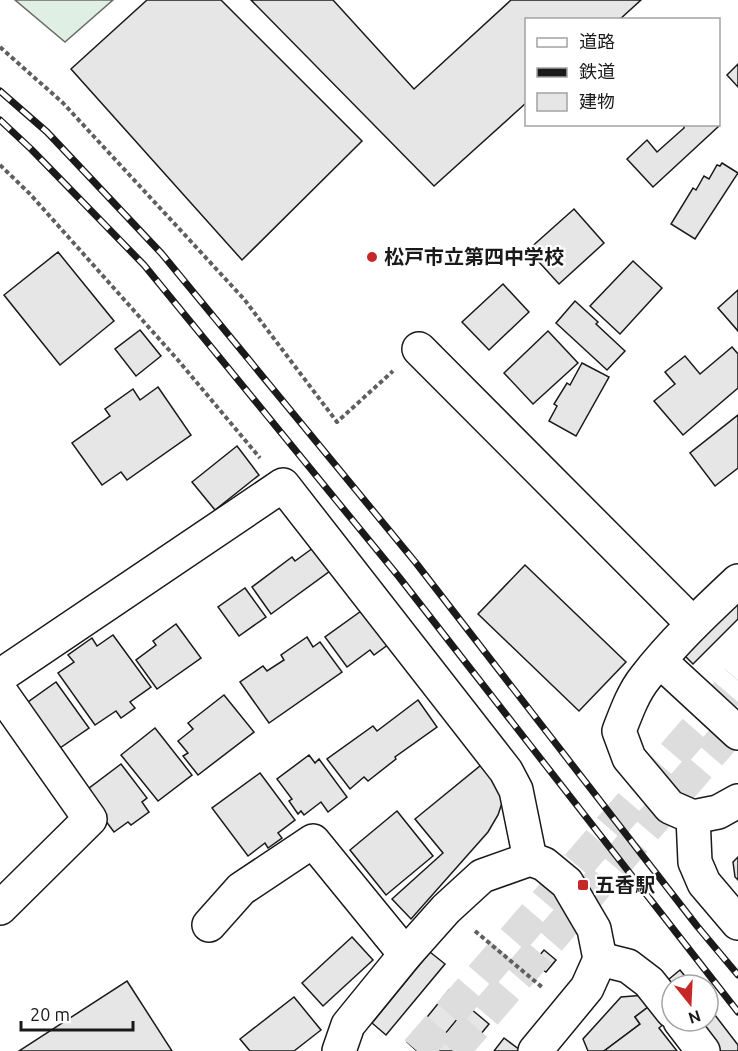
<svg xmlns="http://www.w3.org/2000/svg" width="738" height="1051" viewBox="0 0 738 1051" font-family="Ubuntu,'Noto Sans JP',sans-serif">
  <rect width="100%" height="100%" fill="#fff"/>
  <path fill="#e0efe3" stroke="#6a6a6a" stroke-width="1.5" d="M15 0H113L65 42Z"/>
  <g fill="#e6e6e6" stroke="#1a1a1a" stroke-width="1.5">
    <path d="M147 0H221L362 141 242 260 71 69Z"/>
    <path d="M251 0H333L414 89 511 0H641L619 20H526V103L434 186Z"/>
    <path d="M738 64V87L727 75Z"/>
    <path d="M684 124H717L719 126 653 187 627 159 647 140 657 152 684 128Z"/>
    <path d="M722 163 738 173 695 239 671 224 693 188 696 190 704 176 709 179 717 165 720 166Z"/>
    <path d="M574 209 604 243 559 284 528 250Z"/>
    <path d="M58 252 114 321 60 365 4 295Z"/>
    <path d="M633 261 662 288 620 334 590 306Z"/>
    <path d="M503 284 529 312 489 350 462 322Z"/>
    <path d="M738 290V331L718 308Z"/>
    <path d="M575 301 598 322 596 324 625 351 607 370 556 323Z"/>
    <path d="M140 330 161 356 136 376 115 349Z"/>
    <path d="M548 331 578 363 533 404 504 373Z"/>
    <path d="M732 347 738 354V388L683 435 654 401 675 384 665 372 685 356 700 374Z"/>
    <path d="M582 363 609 377 576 436 549 421 557 406 554 404 567 383 570 385Z"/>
    <path d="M158 387 191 435 127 480 121 472 102 485 72 443 110 416 105 409 133 389 140 400Z"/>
    <path d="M738 415V468L715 486 690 453Z"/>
    <path d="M237 446 259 475 215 510 192 482Z"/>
    <path d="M313 548 330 571 271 614 252 587 292 557 295 561Z"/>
    <path d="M525 565 626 662 579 711 478 614Z"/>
    <path d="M245 588 266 617 239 636 218 607Z"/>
    <path d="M738 590V619L693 664 679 650Z"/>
    <path d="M364 609 389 644 374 655 370 650 347 667 325 637Z"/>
    <path d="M176 624 201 658 157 689 136 660 156 645 153 641Z"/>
    <path d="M113 635 151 687 130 702 135 708 121 718 116 711 95 725 58 673 74 662 68 655 92 638 97 646Z"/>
    <path d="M307 637 313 647 320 642 342 672 269 723 240 682 263 666 267 671 284 660 281 655Z"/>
    <path d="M56 682 89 728 57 750 21 707Z"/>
    <path d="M224 695 254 732 198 775 183 756 188 753 178 741 193 729 188 723Z"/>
    <path d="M418 700 437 727 395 757 396 759 368 781 364 777 350 789 327 759 373 726 377 731Z"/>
    <path d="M155 728 192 775 158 801 121 755Z"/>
    <path d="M309 755 315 763 319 759 347 797 328 812 321 802 304 815 301 811 298 814 289 801 292 799 277 779Z"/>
    <path d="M486 761 504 788 502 803 498 815 488 832 411 919 392 899 443 853 415 819Z"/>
    <path d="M121 764 147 798 142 802 149 812 131 825 128 822 114 832 84 792Z"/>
    <path d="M260 773 295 820 278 833 282 838 268 848 265 843 248 856 212 808Z"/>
    <path d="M397 811 433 856 386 895 350 850Z"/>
    <path d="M738 857V880L735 877 733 862Z"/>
    <path d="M352 937 373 960 323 1006 302 983Z"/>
    <path d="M544 950 556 960 546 972 533 963Z"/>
    <path d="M430 952 445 964 386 1035 372 1023Z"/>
    <path d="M680 970 692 985 663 984Z"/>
    <path d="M127 981 172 1051H19Z"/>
    <path d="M449 990 468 1006 431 1051H417L407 1042Z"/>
    <path d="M645 995 652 1004 635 1017 640 1024 604 1051H588L583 1039 621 997Z"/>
    <path d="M294 997 321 1030 294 1051H250L240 1039Z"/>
    <path d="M652 1004 666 1022 659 1028 677 1051H604L640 1024 635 1017Z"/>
    <path d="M708 1006 738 1045V1051H716L693 1021H708Z"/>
    <path d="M471 1009 489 1024 467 1051H437Z"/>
    <path d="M504 1038 520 1050 519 1051H494Z"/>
  </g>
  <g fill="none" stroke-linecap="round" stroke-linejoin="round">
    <g stroke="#ddd" stroke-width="33" stroke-dasharray="33 16" stroke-linecap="butt">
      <path d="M417 1051 738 680"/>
      <path d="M453 1051 738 722"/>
    </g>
    <g stroke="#1a1a1a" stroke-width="36">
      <g id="minor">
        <path d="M419 349 693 624"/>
        <path d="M738 581C706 611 672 643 645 678 633 693 626 713 619 731L629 758 670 807 693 817 718 812 738 801"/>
        <path d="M660 661 738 733"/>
        <path d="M0 676 283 485 506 771 516 790 530 859"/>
        <path d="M0 691 90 819 0 908"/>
        <path d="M693 817 695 862 704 883 738 923"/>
        <path d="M209 925 241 889 313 841 397 944 405 955"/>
        <path d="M600 959 628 966 649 982 672 1011"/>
        <path d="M680 1021 703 1051"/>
        <path d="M339 1051 348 1025 405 955 446 909 482 876 530 859 544 864 567 883 594 929 600 959 587 988 535 1051"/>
      </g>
    </g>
    <g stroke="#5f5f5f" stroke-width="4" stroke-dasharray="4.5 3" stroke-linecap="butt">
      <path d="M0 47 63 103 244 299 337 422 393 371"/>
      <path d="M0 165 30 194 177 359 260 458"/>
      <path d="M475 931 543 988"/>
    </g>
    <use href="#minor" stroke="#fff" stroke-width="33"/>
    <g stroke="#1a1a1a" stroke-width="7">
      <g id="rail">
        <path d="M0 91 47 132 162 254 416 563 697 926 738 975"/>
        <path d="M0 120 31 149 144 265 399 577 738 1012"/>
      </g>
    </g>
    <use href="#rail" stroke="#fff" stroke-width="4.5" stroke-dasharray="14" stroke-linecap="butt"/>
  </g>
  <g fill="#c62828" stroke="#fff" stroke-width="2">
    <circle cx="372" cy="257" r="6"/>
    <rect x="577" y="879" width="12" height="12" rx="3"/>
  </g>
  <g text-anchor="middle" stroke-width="4.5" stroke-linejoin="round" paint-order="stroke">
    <g font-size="20" font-weight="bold" fill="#1a1a1a" stroke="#fff" text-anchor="start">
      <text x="384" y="264">松戸市立第四中学校</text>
      <text x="595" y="892">五香駅</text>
    </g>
  </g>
  <rect x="525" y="18" width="195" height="108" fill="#ffffff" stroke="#a3a3a3" stroke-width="1.5"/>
  <rect x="537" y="38" width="30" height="9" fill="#ffffff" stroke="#a3a3a3" stroke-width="1.5"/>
  <text x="579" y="48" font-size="18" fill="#1a1a1a">道路</text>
  <rect x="537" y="68" width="30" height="9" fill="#1a1a1a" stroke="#a3a3a3" stroke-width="1.5"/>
  <text x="579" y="78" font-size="18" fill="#1a1a1a">鉄道</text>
  <rect x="537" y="93" width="30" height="18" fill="#e6e6e6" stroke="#a3a3a3" stroke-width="1.5"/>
  <text x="579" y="108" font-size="18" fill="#1a1a1a">建物</text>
  <g transform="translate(690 1003) rotate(162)"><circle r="28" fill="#ffffff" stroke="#a3a3a3" stroke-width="1.5"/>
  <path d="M0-4.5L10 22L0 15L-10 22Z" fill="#c62828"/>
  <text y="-9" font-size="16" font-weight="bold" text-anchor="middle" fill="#1a1a1a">N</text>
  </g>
  <path d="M21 1021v9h112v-9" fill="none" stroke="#1a1a1a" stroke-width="3"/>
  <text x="30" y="1021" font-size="18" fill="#1a1a1a" stroke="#ffffff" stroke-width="4.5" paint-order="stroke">20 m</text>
</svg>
